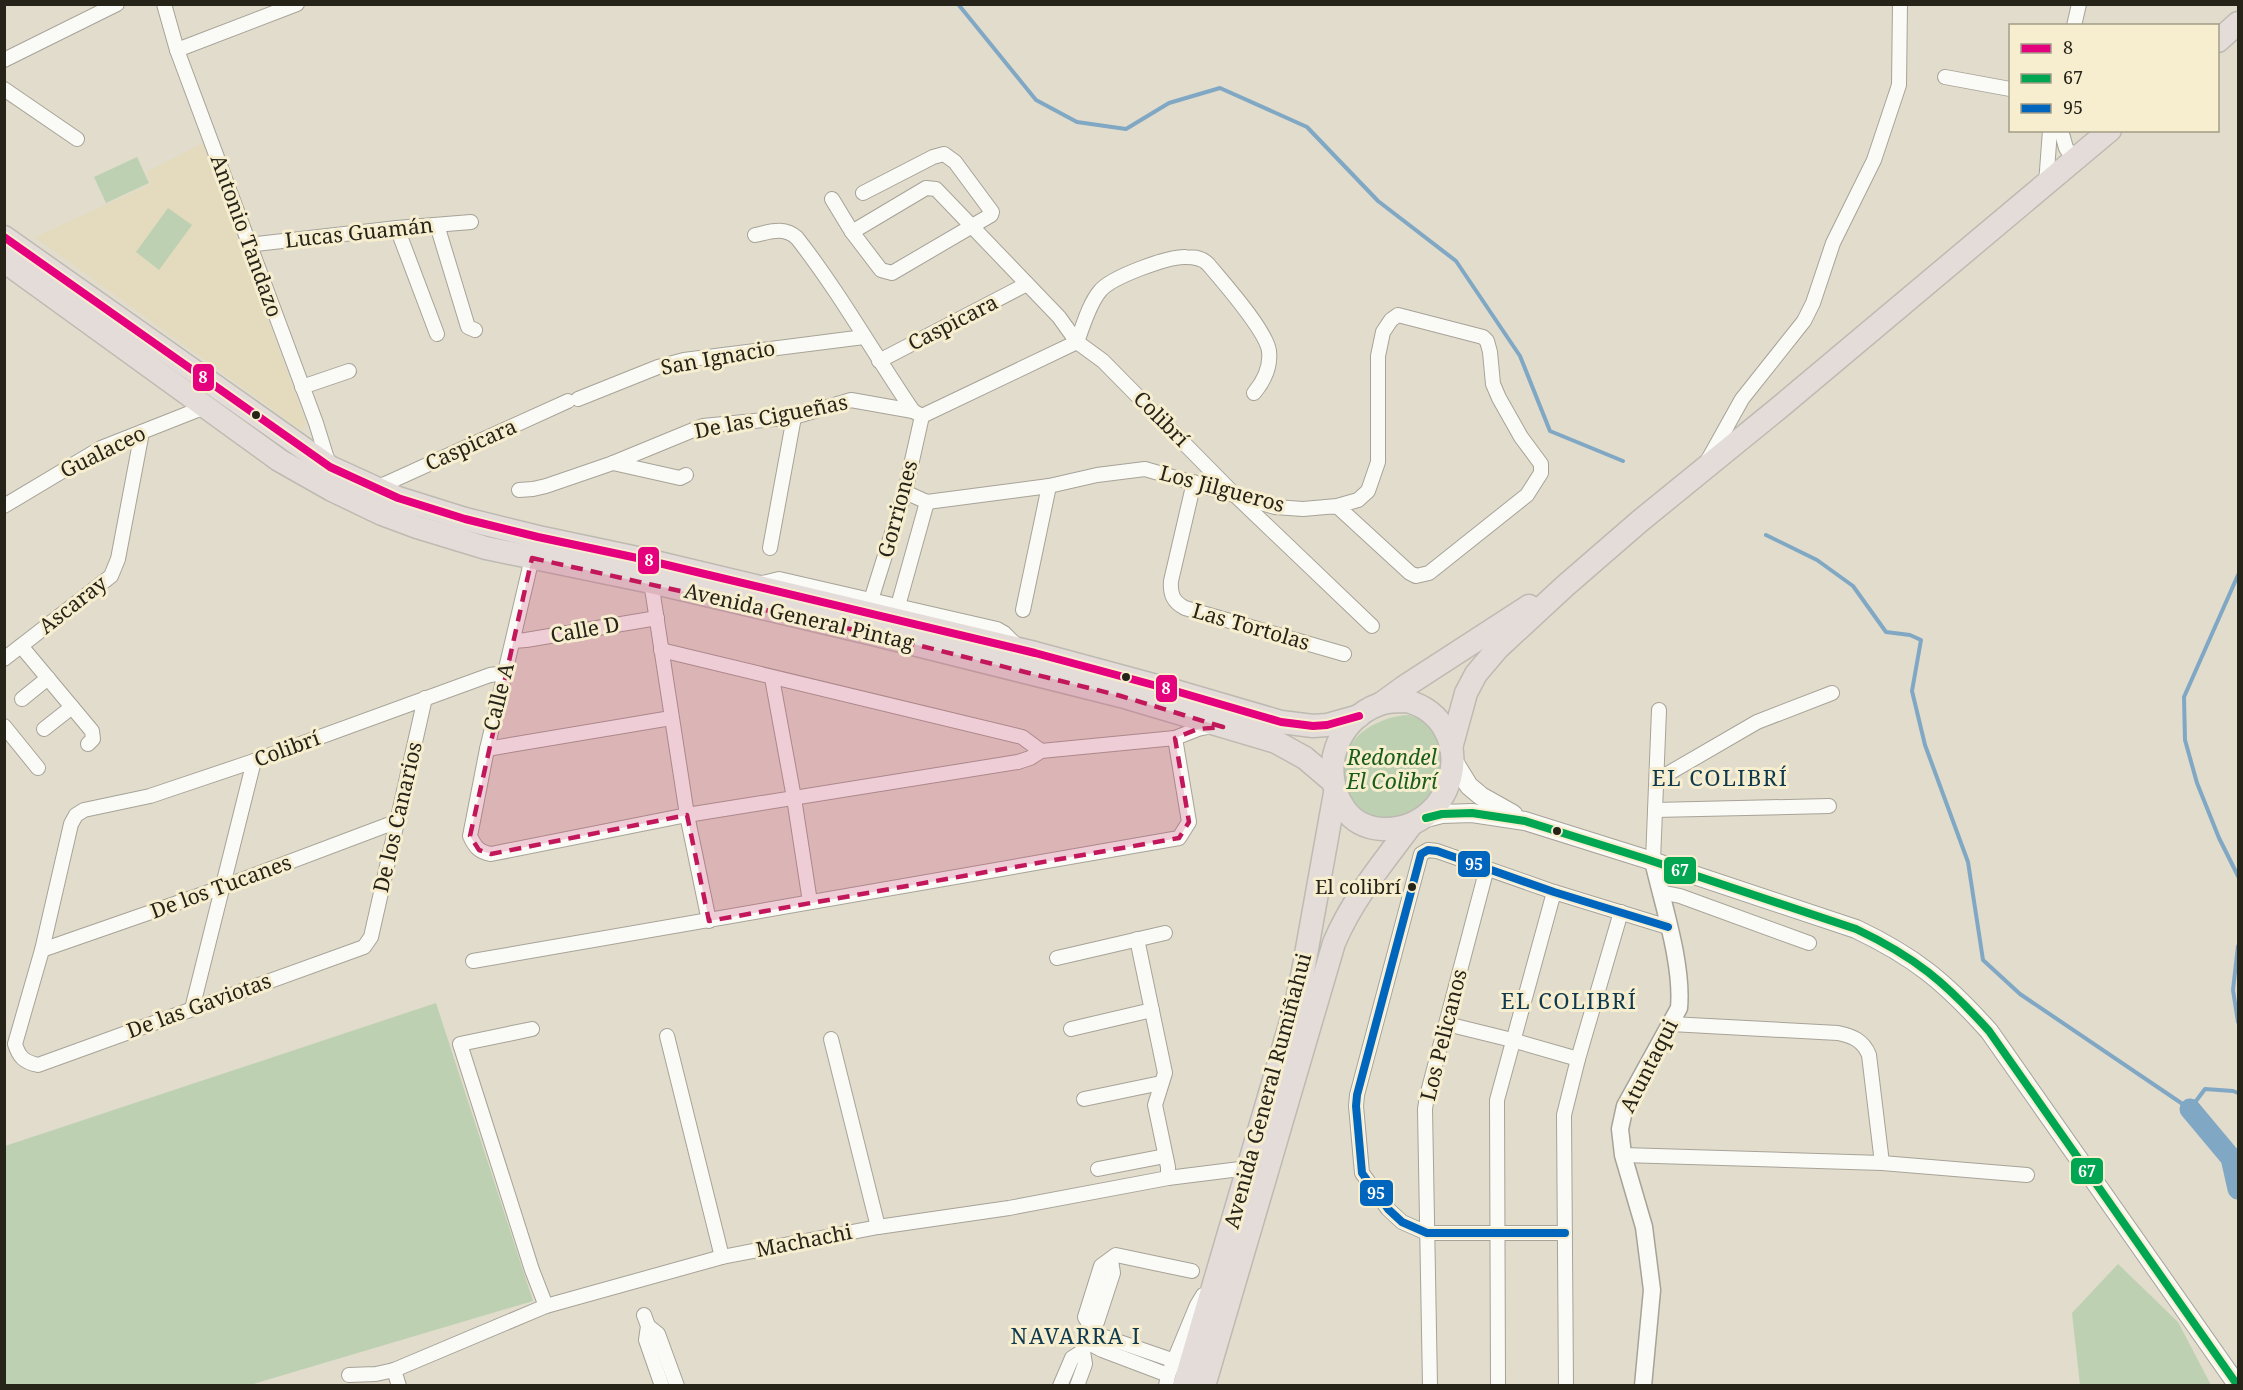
<svg xmlns="http://www.w3.org/2000/svg" width="2243" height="1390" viewBox="0 0 2243 1390" font-family="'Noto Serif',serif">
  <rect width="100%" height="100%" fill="#e1dccc"/>
  <path fill="#e4dbbf" d="M203 143 306 423 301 430 35 237 151 184 146 172Z"/>
  <g fill="#bdd1b2">
    <path d="M137 157 149 183 106 203 94 177Z"/>
    <path d="M168 208 192 225 159 270 136 252Z"/>
    <path d="M1409 715 1427 722 1440 741 1441 773 1430 798 1413 813 1390 819 1367 815 1352 806C1349 796 1341 780 1341 770 1344 736 1379 716 1409 715Z"/>
    <path d="M436 1003 533 1301 250 1385H5V1146Z"/>
    <path d="M2118 1264 2178 1322 2211 1385H2080L2072 1313Z"/>
  </g>
  <g fill="none" stroke-linecap="round" stroke-linejoin="round">
    <g stroke="#80a8c4" stroke-width="4">
      <path d="M958 4 1036 100 1077 122 1126 129 1169 103 1220 88 1307 127 1378 201 1456 261 1520 356 1550 431 1623 461"/>
      <path d="M1766 535 1817 560 1853 586 1886 632 1910 635 1921 640 1912 691 1925 745 1968 862 1983 960 2020 994 2190 1109 2205 1089 2233 1091 2238 1093"/>
      <path d="M2238 575 2184 697 2185 740 2197 783 2219 838 2238 876"/>
      <path d="M2238 946 2233 990 2238 1022"/>
    </g>
    <path stroke="#80a8c4" stroke-width="21" d="M2190 1109 2231 1158 2238 1189"/>
    <g stroke="#a7a397" stroke-width="16">
      <g id="minor">
        <path d="M164 4 177 50 316 423 329 465"/>
        <path d="M2074 26 2079 4"/>
        <path d="M177 50 297 4"/>
        <path d="M4 60 117 4"/>
        <path d="M1945 77 2010 89"/>
        <path d="M4 89 77 139"/>
        <path d="M2061 130 2066 148 2075 160"/>
        <path d="M2046 184 2050 130"/>
        <path d="M832 199 852 232 881 270 892 273 991 215 992 212 955 162 944 154 933 157 863 193"/>
        <path d="M437 225 468 327 475 330"/>
        <path d="M397 228 437 334"/>
        <path d="M852 232 926 188 936 189 1059 317 1077 342 1103 361 1237 497 1372 626"/>
        <path d="M755 235C770 232 784 226 797 238 840 293 874 354 913 411"/>
        <path d="M248 245 397 228 471 222"/>
        <path d="M879 361 1027 284"/>
        <path d="M302 387 349 371"/>
        <path d="M578 399 658 367 684 360 864 337"/>
        <path d="M922 416 1077 342C1083 326 1089 304 1100 291 1111 277 1169 256 1186 257 1195 257 1202 258 1208 264 1223 282 1266 330 1269 351 1271 368 1264 381 1254 393"/>
        <path d="M1708 460 1742 399 1804 321 1813 303 1833 243 1874 160 1899 85 1900 4"/>
        <path d="M613 463 680 478 686 475"/>
        <path d="M1194 482 1171 581C1170 594 1173 602 1185 608L1344 654"/>
        <path d="M374 489 568 401"/>
        <path d="M519 490 533 489 546 486 613 463 703 426 794 417 851 400 913 411 922 416"/>
        <path d="M905 492 927 502 1049 486 1097 475 1145 469 1275 507 1303 509 1337 506 1358 500 1368 491 1378 462V356L1383 332 1391 320 1398 315 1483 337 1487 341 1490 352 1493 384 1499 398 1521 437 1541 464V473L1527 495 1429 573 1416 576 1410 573 1337 506"/>
        <path d="M4 506 101 448 205 407"/>
        <path d="M770 548 794 417"/>
        <path d="M532 558 487 749 470 836C475 847 479 852 491 854L687 815 1018 762 1030 758 1041 751 1175 738 1198 729 1212 726"/>
        <path d="M651 582 687 815 709 921"/>
        <path d="M759 584 779 579 997 629 1004 633 1018 647"/>
        <path d="M871 600 905 492 922 416"/>
        <path d="M898 606 927 502"/>
        <path d="M1023 610 1049 486"/>
        <path d="M513 641 526 640 657 618"/>
        <path d="M21 646 92 731 93 739 88 744"/>
        <path d="M661 650 1022 737 1041 751"/>
        <path d="M4 659 111 576 118 559 142 432"/>
        <path d="M772 678 794 798 810 902"/>
        <path d="M425 698 371 937 364 947 38 1065C24 1062 19 1057 15 1044L42 950 71 824 76 815 84 810 150 796 254 761 490 675 505 673"/>
        <path d="M22 699 48 678"/>
        <path d="M4 726 38 768"/>
        <path d="M44 729 72 707"/>
        <path d="M487 749 671 718"/>
        <path d="M1657 780 1757 722 1832 693"/>
        <path d="M1655 810 1829 806"/>
        <path d="M1653 861 1659 710"/>
        <path d="M1660 892 1680 896 1809 943"/>
        <path d="M1137 939 1165 1073 1155 1105 1168 1167V1178"/>
        <path d="M42 950 223 887 398 821"/>
        <path d="M1057 958 1165 933"/>
        <path d="M473 961 1179 838 1189 822 1175 738"/>
        <path d="M192 1009 254 761"/>
        <path d="M1447 1024 1512 1040 1578 1059"/>
        <path d="M1671 1024 1838 1033C1852 1036 1863 1040 1869 1055L1882 1163"/>
        <path d="M532 1029 460 1044 532 1270 546 1306"/>
        <path d="M1071 1029 1152 1010"/>
        <path d="M667 1036 722 1257"/>
        <path d="M831 1039 878 1227"/>
        <path d="M1084 1099 1161 1083"/>
        <path d="M1623 1155 1882 1163 2027 1175"/>
        <path d="M1098 1169 1165 1156"/>
        <path d="M1565 1233H1427L1402 1222 1388 1209 1362 1173 1356 1106 1357 1095 1421 854 1428 850 1437 851 1554 892 1668 927"/>
        <path d="M644 1315 648 1326 646 1340 662 1386"/>
        <path d="M648 1326 658 1334 677 1386"/>
        <path d="M1090 1326 1085 1317 1101 1266 1116 1255 1192 1271"/>
        <path d="M1087 1342 1105 1337 1175 1361"/>
        <path d="M1087 1342 1102 1350 1168 1375"/>
        <path d="M394 1370 399 1386"/>
        <path d="M349 1375 376 1374 394 1370 546 1306 722 1257 878 1227 1009 1208 1168 1178 1248 1168"/>
        <path d="M1060 1386 1072 1358 1083 1351"/>
        <path d="M1077 1386 1085 1364 1083 1351 1090 1326 1097 1322 1113 1273 1111 1260"/>
        <path d="M1166 1386 1168 1375 1197 1305 1203 1295"/>
        <path d="M1430 1386 1425 1109 1427 1096 1487 868"/>
        <path d="M1498 1386 1497 1100 1554 892"/>
        <path d="M1566 1386 1564 1115 1578 1059 1621 912"/>
      </g>
    </g>
    <g stroke="#a7a397" stroke-width="19">
      <path id="tertiary" d="M1643 1386 1652 1290 1644 1227 1623 1155 1620 1129 1625 1106 1679 1008C1683 964 1663 905 1653 861"/>
    </g>
    <g stroke="#a7a397" stroke-width="20">
      <g id="secondary">
        <path d="M1453 760 1469 786 1481 796 1513 814"/>
        <path d="M1426 818 1442 814 1472 813 1525 821 1646 859 1856 929C1915 957 1945 982 1989 1031L2238 1386"/>
      </g>
    </g>
    <g stroke="#bdbab2" stroke-width="25">
      <g id="trunk">
        <path d="M2218 41 2238 23"/>
        <path d="M4 237 330 467 398 498 465 519 538 537 642 559 1035 653 1172 690 1281 722 1313 726 1327 725 1359 716"/>
        <path d="M4 261 279 460 332 490 382 514 417 527 486 548 651 582 873 634 1121 696 1276 742 1305 758 1332 781"/>
        <path d="M1407 701C1480 721 1460 831 1382 829 1367 828 1353 822 1344 808 1319 770 1336 720 1380 704 1388 701 1398 701 1407 701Z"/>
        <path d="M1382 703 1404 687 1529 606"/>
        <path d="M1451 748 1466 693 1476 674 1498 648 1565 586 1640 521 1780 407 2110 130"/>
        <path d="M1184 1386 1295 1008 1303 971 1335 793"/>
        <path d="M1204 1386 1334 943C1353 898 1383 863 1411 825"/>
      </g>
    </g>
    <use href="#minor" stroke="#fafaf7" stroke-width="14"/>
    <use href="#tertiary" stroke="#fafaf7" stroke-width="16"/>
    <use href="#secondary" stroke="#fafaf7" stroke-width="18"/>
    <use href="#trunk" stroke="#e4dcd8" stroke-width="22"/>
    <g stroke="#f7eed0" stroke-width="12">
      <path id="bus-1" d="M4 237 330 467 398 498 465 519 538 537 642 559 1035 653 1172 690 1281 722 1313 726 1327 725 1359 716"/>
    </g>
    <g stroke="#f7eed0" stroke-width="12">
      <path id="bus-2" d="M1426 818 1442 814 1472 813 1525 821 1646 859 1856 929C1915 957 1945 982 1989 1031L2238 1386"/>
    </g>
    <g stroke="#f7eed0" stroke-width="12">
      <path id="bus-3" d="M1565 1233H1427L1402 1222 1388 1209 1362 1173 1356 1106 1357 1095 1421 854 1428 850 1437 851 1554 892 1668 927"/>
    </g>
    <use href="#bus-1" stroke="#e5007d" stroke-width="8"/>
    <use href="#bus-2" stroke="#00a651" stroke-width="8"/>
    <use href="#bus-3" stroke="#0065bd" stroke-width="8"/>
  </g>
  <path fill="#c2185b" fill-opacity="0.2" stroke="#c2185b" stroke-width="4.5" stroke-dasharray="12 8" stroke-linejoin="round" d="M532 558 873 634 1121 696 1223 727 1198 729 1175 738 1189 822 1179 838 709 921 687 815 491 854 479 850 470 836Z"/>
  <g fill="#262318" stroke="#f7eed0" stroke-width="2">
    <circle cx="256" cy="415" r="5"/>
    <circle cx="1126" cy="677" r="5"/>
    <circle cx="1557" cy="831" r="5"/>
    <circle cx="1412" cy="887" r="5"/>
  </g>
  <g text-anchor="middle" stroke-width="6" stroke-linejoin="round" paint-order="stroke">
    <g font-size="20" fill="#262318" stroke="#f7eed0" text-anchor="end">
      <text x="1401" y="894">El colibrí</text>
    </g>
    <g font-size="21" fill="#262318" stroke="#f7eed0">
      <text transform="translate(359 233) rotate(-6)" y="7">Lucas Guamán</text>
      <text transform="translate(246 236) rotate(70)" y="7">Antonio Tandazo</text>
      <text transform="translate(953 323) rotate(-27)" y="7">Caspicara</text>
      <text transform="translate(718 358) rotate(-10)" y="7">San Ignacio</text>
      <text transform="translate(771 417) rotate(-11)" y="7">De las Cigueñas</text>
      <text transform="translate(1161 419) rotate(45)" y="7">Colibrí</text>
      <text transform="translate(471 445) rotate(-24)" y="7">Caspicara</text>
      <text transform="translate(103 452) rotate(-26)" y="7">Gualaceo</text>
      <text transform="translate(1222 489) rotate(15)" y="7">Los Jilgueros</text>
      <text transform="translate(898 509) rotate(-75)" y="7">Gorriones</text>
      <text transform="translate(73 605) rotate(-38)" y="7">Ascaray</text>
      <text transform="translate(799 617) rotate(13)" y="7">Avenida General Pintag</text>
      <text transform="translate(1251 627) rotate(16)" y="7">Las Tortolas</text>
      <text transform="translate(585 630) rotate(-10)" y="7">Calle D</text>
      <text transform="translate(499 697) rotate(-76)" y="7">Calle A</text>
      <text transform="translate(287 749) rotate(-20)" y="7">Colibrí</text>
      <text transform="translate(398 817) rotate(-77)" y="7">De los Canarios</text>
      <text transform="translate(221 887) rotate(-20)" y="7">De los Tucanes</text>
      <text transform="translate(199 1006) rotate(-20)" y="7">De las Gaviotas</text>
      <text transform="translate(1444 1035) rotate(-76)" y="7">Los Pelicanos</text>
      <text transform="translate(1649 1066) rotate(-63)" y="7">Atuntaqui</text>
      <text transform="translate(1268 1091) rotate(-75)" y="7">Avenida General Rumiñahui</text>
      <text transform="translate(804 1241) rotate(-11)" y="7">Machachi</text>
    </g>
    <g font-size="21" font-style="italic" fill="#185d17" stroke="#f7eed0">
      <text x="1392" y="765">Redondel<tspan x="1392" dy="24">El Colibrí</tspan></text>
    </g>
    <g font-size="22" letter-spacing="1.5" fill="#0e394f" stroke="#f7eed0">
      <text x="1720" y="786">EL COLIBRÍ</text>
      <text x="1569" y="1009">EL COLIBRÍ</text>
      <text x="1076" y="1344">NAVARRA I</text>
    </g>
  </g>
  <g stroke="#f7eed0" stroke-width="2">
    <rect x="192" y="363" width="23" height="29" rx="6" fill="#e5007d"/>
    <rect x="637" y="546" width="23" height="29" rx="6" fill="#e5007d"/>
    <rect x="1155" y="674" width="23" height="29" rx="6" fill="#e5007d"/>
    <rect x="1457" y="850" width="34" height="28" rx="6" fill="#0065bd"/>
    <rect x="1663" y="856" width="34" height="29" rx="6" fill="#00a651"/>
    <rect x="2070" y="1157" width="34" height="28" rx="6" fill="#00a651"/>
    <rect x="1359" y="1179" width="35" height="28" rx="6" fill="#0065bd"/>
  </g>
  <g font-size="16" text-anchor="middle" font-weight="bold" fill="#fff">
    <text x="203" y="383">8</text>
    <text x="649" y="566">8</text>
    <text x="1166" y="694">8</text>
    <text x="1474" y="870">95</text>
    <text x="1680" y="876">67</text>
    <text x="2087" y="1177">67</text>
    <text x="1376" y="1199">95</text>
  </g>
  <rect width="2243" height="1390" fill="none" stroke="#262318" stroke-width="12"/>
  <rect x="2009" y="24" width="210" height="108" fill="#f7eed0" stroke="#a39d86" stroke-width="1.5"/>
  <rect x="2021" y="44" width="30" height="9" fill="#e5007d" stroke="#a39d86" stroke-width="1.5"/>
  <text x="2063" y="54" font-size="18" fill="#262318">8</text>
  <rect x="2021" y="74" width="30" height="9" fill="#00a651" stroke="#a39d86" stroke-width="1.5"/>
  <text x="2063" y="84" font-size="18" fill="#262318">67</text>
  <rect x="2021" y="104" width="30" height="9" fill="#0065bd" stroke="#a39d86" stroke-width="1.5"/>
  <text x="2063" y="114" font-size="18" fill="#262318">95</text>
</svg>
